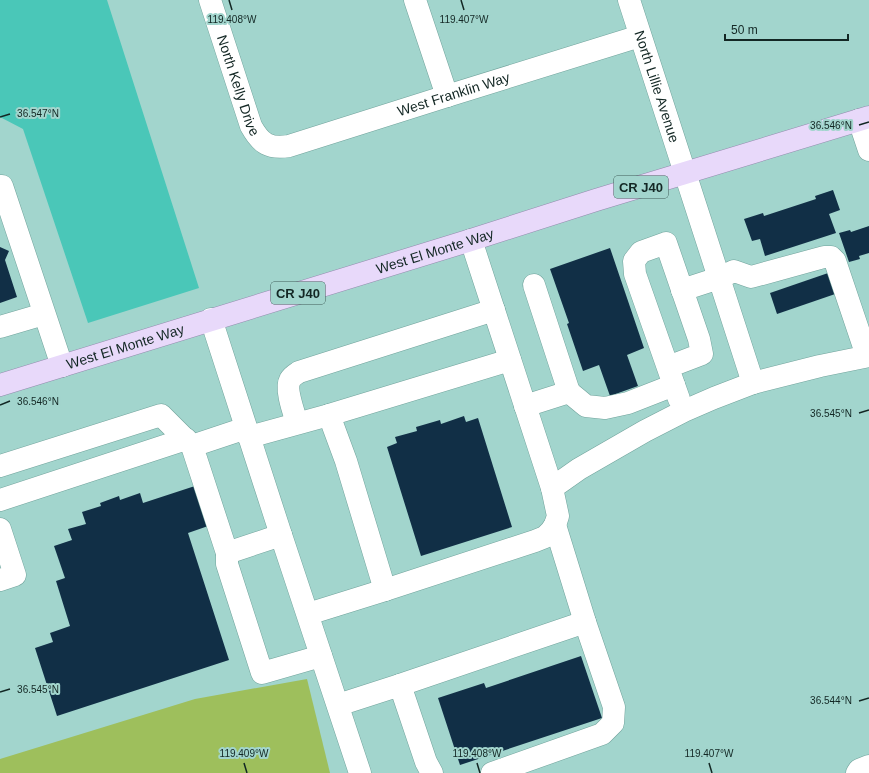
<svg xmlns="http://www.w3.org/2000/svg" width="869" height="773" viewBox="0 0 869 773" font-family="Arial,sans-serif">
  <rect width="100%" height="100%" fill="#a2d5cd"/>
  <path fill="#9ebf5c" d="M307 679 330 773H0V759L195 699Z"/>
  <path fill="#4ac7b8" d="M0 0H107L199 288 88 323 23 129 0 117Z"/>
  <g fill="#112f46">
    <path d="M833 190 840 210 829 214 836 233 765 256 760 239 752 241 744 219 763 213 764 216 816 199 815 196Z"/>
    <path d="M869 226V253L859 256 860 259 849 262 839 233 850 230 851 232Z"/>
    <path d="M0 247 9 251 5 260 17 297 0 303Z"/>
    <path d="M610 248 644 348 627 355 638 386 610 396 599 365 583 371 567 324 569 323 550 269Z"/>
    <path d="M834 271 841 292 777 314 770 293Z"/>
    <path d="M464 416 466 422 478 418 512 527 421 556 387 447 397 443 395 437 417 431 416 427 440 420 441 424Z"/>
    <path d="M198 485 211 525 188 533 229 660 57 716 35 648 53 642 50 633 70 626 56 581 65 578 54 546 72 540 68 529 86 524 82 512 101 506 100 503 119 496 120 500 140 493 143 503Z"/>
    <path d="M581 656 602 718 460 765 438 698 484 683 486 688Z"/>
  </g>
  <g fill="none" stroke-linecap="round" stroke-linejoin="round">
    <g stroke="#71a39c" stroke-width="23">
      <g id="minor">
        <path id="s1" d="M210 0 251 126C261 144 269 149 289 146L447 96 640 36"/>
        <path d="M415 0 447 96"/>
        <path id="s2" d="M629 0 753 383 820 366 869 356"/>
        <path d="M859 120 869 150"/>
        <path d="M0 186H2L62 366"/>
        <path d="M471 240 552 488"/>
        <path d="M682 290 719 278 734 271 751 277 824 257H831L835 261 867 356"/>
        <path d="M211 319 281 535 360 773"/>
        <path d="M0 327 44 314"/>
        <path d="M668 367 702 354 699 339 666 243 641 252 634 261 635 274 674 385"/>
        <path d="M569 392 586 406 605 408 628 403 674 385 679 399"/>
        <path d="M525 406 569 392 534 285"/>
        <path d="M329 415 346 461 385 590"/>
        <path d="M297 423C294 413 285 389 290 380 292 376 296 374 299 372L494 310"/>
        <path d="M246 428 192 446 227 553V564L262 673 321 656"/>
        <path d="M249 437 329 415 510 360"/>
        <path d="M0 466 161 415 192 446"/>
        <path d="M0 500 186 439"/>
        <path d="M0 529 15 575 0 580"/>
        <path d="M227 553 281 535"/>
        <path d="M308 614 385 590 535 541 545 537 551 531 555 525 558 516 552 488 579 469 645 431 684 411 714 398 753 383"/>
        <path d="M400 685 585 622"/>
        <path d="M338 705 400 685 426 762 432 773"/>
        <path d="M492 773 602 734 613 723 614 707 585 622 555 525"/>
        <path d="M857 773 859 770 869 766"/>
      </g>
    </g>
    <g stroke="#938aad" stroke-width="23">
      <g id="major">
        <path id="s3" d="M0 385 471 240 596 200 869 117"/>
      </g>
    </g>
    <use href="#minor" stroke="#fff" stroke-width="22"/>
    <use href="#major" stroke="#e8d9fa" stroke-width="22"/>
  </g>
  <path fill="none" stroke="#132724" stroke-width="1.5" d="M229 0 232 10M461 0 464 10M0 117 10 114M859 125 869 122M0 405 10 401M859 413 869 410M0 692 10 689M859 701 869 698M244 763 247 773M477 763 480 773M709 763 712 773"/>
  <g text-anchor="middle" stroke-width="4" stroke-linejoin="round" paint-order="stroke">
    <g fill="#a2d5cd" stroke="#3e5b57" stroke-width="1">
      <rect x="614" y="176" width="54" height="22" rx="3"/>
      <rect x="271" y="282" width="54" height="22" rx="3"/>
    </g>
    <g font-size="13" font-weight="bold" fill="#132724">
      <text x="641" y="192">CR J40</text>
      <text x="298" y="298">CR J40</text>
    </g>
    <g font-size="14" fill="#132724" stroke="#a2d5cd">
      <text dy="5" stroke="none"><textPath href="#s1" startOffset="90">North Kelly Drive</textPath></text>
      <text dy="5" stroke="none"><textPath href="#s2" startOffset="91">North Lillie Avenue</textPath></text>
      <text dy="5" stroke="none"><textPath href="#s1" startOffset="352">West Franklin Way</textPath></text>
      <text dy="5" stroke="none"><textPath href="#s3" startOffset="455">West El Monte Way</textPath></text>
      <text dy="5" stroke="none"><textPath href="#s3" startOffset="131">West El Monte Way</textPath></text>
    </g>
  </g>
  <g font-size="10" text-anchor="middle" fill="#132724" stroke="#a2d5cd" stroke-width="4" stroke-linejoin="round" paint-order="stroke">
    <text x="232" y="23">119.408°W</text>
    <text x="464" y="23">119.407°W</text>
    <text x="38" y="117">36.547°N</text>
    <text x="831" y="129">36.546°N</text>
    <text x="38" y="405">36.546°N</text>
    <text x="831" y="417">36.545°N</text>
    <text x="38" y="693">36.545°N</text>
    <text x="831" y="704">36.544°N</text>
    <text x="244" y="757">119.409°W</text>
    <text x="477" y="757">119.408°W</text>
    <text x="709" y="757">119.407°W</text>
  </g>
  <path d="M725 34v6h123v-6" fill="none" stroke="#132724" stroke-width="2"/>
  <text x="731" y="34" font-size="12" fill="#132724" stroke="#a2d5cd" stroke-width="3" paint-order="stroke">50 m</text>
</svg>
